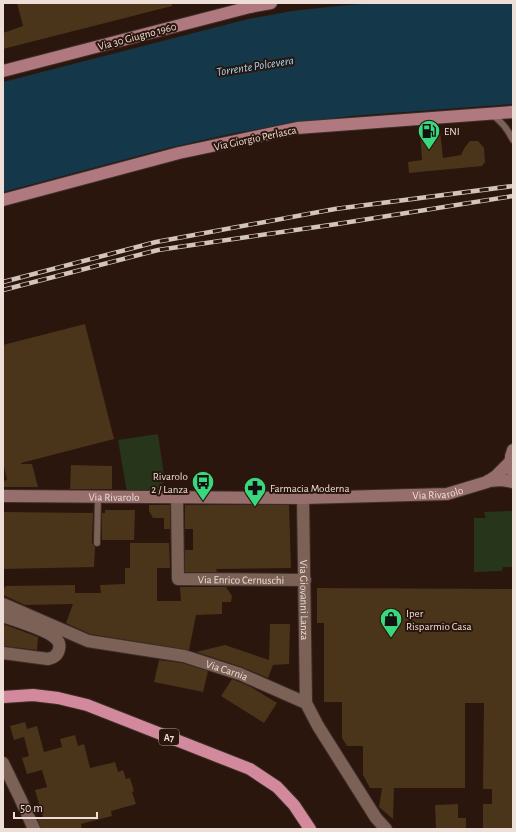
<svg xmlns="http://www.w3.org/2000/svg" width="516" height="832" viewBox="0 0 516 832" font-family="'Alegreya Sans',sans-serif">
  <rect width="100%" height="100%" fill="#2a160c"/>
  <g fill="#27351a">
    <path d="M158 434 165 482 162 483 163 492 127 493 118 440Z"/>
    <path d="M513 511V567H503L502 571 474 572V518H486L484 512Z"/>
  </g>
  <path fill="#143749" d="M374 3H513V104L351 116 295 123 230 134 164 149 3 192V82L248 19 292 11 337 6Z"/>
  <g fill="#4a341a">
    <path d="M17 3H172V6L3 49V33L23 26Z"/>
    <path d="M440 131 443 158 461 155 465 147 470 141H478L484 148 485 162 482 166 409 173 408 162 422 160 420 132Z"/>
    <path d="M85 324 114 439 21 463V464H32L38 487H3V481L7 480 3 462V345Z"/>
    <path d="M71 465 112 466V489H70Z"/>
    <path d="M149 505H170V529H164V518H153L149 511Z"/>
    <path d="M185 505H289L291 568 216 569 217 572H185V550H193V529H185Z"/>
    <path d="M105 510H135L134 540H102V513H105Z"/>
    <path d="M3 512 93 513 92 543 95 547 94 567 3 569Z"/>
    <path d="M130 543H169L170 568H157V601H181L180 587H226L232 596 231 602H222V614L196 615 189 650 90 634 66 623 73 604 25 605 3 595V589L6 586 75 585V593H101L100 585 125 584V568H130Z"/>
    <path d="M317 588 512 589V829H483V804H492V789H483L484 703H465V788H394L393 819 379 807 382 788H370L363 775V746H347L342 738V702H324V623H317Z"/>
    <path d="M3 624 38 637 37 650 3 646Z"/>
    <path d="M270 624H290L289 664 273 665 268 678 242 667 196 652 225 645 269 660Z"/>
    <path d="M159 660 182 663 208 671 203 692 154 682Z"/>
    <path d="M232 679 251 687 277 703 264 723 221 696Z"/>
    <path d="M25 722 27 729 37 726 44 752 62 747 60 739 75 735 78 746 84 744 90 768 115 762 118 772 123 770 126 779 130 778 134 791 132 792 136 804 111 811 112 816 81 824 82 829H41L37 818 43 817 35 790 47 787 42 770 27 774 22 758 29 756 24 737 14 740 10 726Z"/>
    <path d="M458 804V818H466V829H436L435 805Z"/>
  </g>
  <g fill="none" stroke-linecap="round" stroke-linejoin="round">
    <g stroke="#3e2f2b" stroke-width="8">
      <g id="lane">
        <path d="M492 115C502 121 508 130 513 140"/>
        <path d="M97 543 98 497"/>
      </g>
    </g>
    <g stroke="#3e2f2b" stroke-width="14">
      <g id="street">
        <path id="s1" d="M177 497 178 579 305 580"/>
        <path id="s2" d="M303 498 306 703"/>
        <path id="s3" d="M3 604 88 641 184 656 240 674 306 703 318 726 376 818 386 829"/>
        <path d="M3 616C14 620 48 630 55 638 59 641 60 645 59 649 58 655 53 658 48 659L3 653"/>
        <path d="M3 763 20 798 34 829"/>
      </g>
    </g>
    <g stroke="#3e2f2b" stroke-width="14">
      <g id="secondary">
        <path d="M513 450C510 457 510 466 513 473"/>
        <path d="M488 481 502 480 513 482"/>
        <path id="s4" d="M3 496 303 498 447 494 487 482 496 476 510 462"/>
      </g>
    </g>
    <g stroke="#3e2f2b" stroke-width="14">
      <g id="primary">
        <path d="M3 71 250 7 271 3"/>
        <path d="M3 200 179 153 297 128 513 112"/>
      </g>
    </g>
    <g stroke="#3e2f2b" stroke-width="14">
      <path id="highway" d="M3 697 33 695 58 698 87 705 250 769 277 787 294 805 310 829"/>
    </g>
    <use href="#lane" stroke="#7c6256" stroke-width="6"/>
    <use href="#street" stroke="#7c6256" stroke-width="12"/>
    <use href="#secondary" stroke="#966e6b" stroke-width="12"/>
    <use href="#primary" stroke="#b07980" stroke-width="12"/>
    <use href="#highway" stroke="#d3899c" stroke-width="12"/>
    <g stroke="#d2c3bb" stroke-width="4.5">
      <g id="rail">
        <path d="M3 282 156 242 335 209 513 186"/>
        <path d="M3 290 158 250 337 224 513 196"/>
      </g>
    </g>
    <use href="#rail" stroke="#2a160c" stroke-width="3" stroke-dasharray="9" stroke-linecap="butt"/>
  </g>
  <defs>
    <g id="fuel-pin" transform="scale(1.15)"><path d="M0 17L-7.5 6A9.5 9.5 0 1 1 7.5 6Z" fill="#39d87f" stroke="#2a160c"/><path d="M-5.5-6h7V0h2V4h1.3V-2.5L3-4.5l.8-.8L6-3V5H2.5V1h-1V6h-7ZM-4.2-4.7v3.2H.2V-4.7Z" fill="#111"/></g>
    <g id="bus-pin" transform="scale(1.15)"><path d="M0 17L-7.5 6A9.5 9.5 0 1 1 7.5 6Z" fill="#39d87f" stroke="#2a160c"/><path d="M-5-6H5V4H4V6H2V4H-2V6H-4V4H-5ZM-3.5-4V0h7V-4ZM-3.5 1.2v1.5H-2V1.2ZM2 1.2v1.5H3.5V1.2Z" fill="#111"/></g>
    <g id="pharmacy-pin" transform="scale(1.15)"><path d="M0 17L-7.5 6A9.5 9.5 0 1 1 7.5 6Z" fill="#39d87f" stroke="#2a160c"/><path d="M-2-6h4v4h4v4h-4v4h-4v-4h-4v-4h4Z" fill="#111"/></g>
    <g id="shop-pin" transform="scale(1.15)"><path d="M0 17L-7.5 6A9.5 9.5 0 1 1 7.5 6Z" fill="#39d87f" stroke="#2a160c"/><path d="M-5-2.5h2.3a2.7 3.5 0 0 1 5.4 0H5L5.5 6h-11ZM-1.5-2.5h3a1.5 2.3 0 0 0-3 0Z" fill="#111"/></g>
  </defs>
  <g fill-rule="evenodd">
    <use href="#fuel-pin" x="429" y="131"/>
    <use href="#bus-pin" x="203" y="482"/>
    <use href="#pharmacy-pin" x="255" y="488"/>
    <use href="#shop-pin" x="391" y="619"/>
  </g>
  <g text-anchor="middle" stroke-width="4" stroke-linejoin="round" paint-order="stroke">
    <rect fill="#2a160c" stroke="#b2a29a" stroke-width="1" x="159" y="729" width="20" height="16" rx="3"/>
    <g font-size="10" font-weight="bold" fill="#edded7">
      <text x="169" y="741">A7</text>
    </g>
    <g font-size="11" fill="#edded7" stroke="#2a160c">
      <text transform="translate(137 36) rotate(-15)" y="4">Via 30 Giugno 1960</text>
      <text transform="translate(255 138) rotate(-12)" y="4">Via Giorgio Perlasca</text>
      <text dy="4" stroke="none"><textPath href="#s4" startOffset="435">Via Rivarolo</textPath></text>
      <text dy="4" stroke="none"><textPath href="#s4" startOffset="111">Via Rivarolo</textPath></text>
      <text dy="4" stroke="none"><textPath href="#s1" startOffset="145">Via Enrico Cernuschi</textPath></text>
      <text dy="4" stroke="none"><textPath href="#s2" startOffset="102">Via Giovanni Lanza</textPath></text>
      <text dy="4" stroke="none"><textPath href="#s3" startOffset="235">Via Carnia</textPath></text>
    </g>
    <g font-size="11" fill="#edded7" stroke="#2a160c" text-anchor="start">
      <text x="444" y="135">ENI</text>
      <text x="188" y="480" text-anchor="end">Rivarolo<tspan x="188" dy="13">2 / Lanza</tspan></text>
      <text x="270" y="492">Farmacia Moderna</text>
      <text x="406" y="617">Iper<tspan x="406" dy="13">Risparmio Casa</tspan></text>
    </g>
    <g font-size="12" font-style="italic" fill="#99d9fb" stroke="#2a160c">
      <text transform="translate(255 66) rotate(-9)" y="4">Torrente Polcevera</text>
    </g>
  </g>
  <rect width="516" height="832" fill="none" stroke="#edded7" stroke-width="8"/>
  <path d="M14 812v6h83v-6" fill="none" stroke="#edded7" stroke-width="2"/>
  <text x="20" y="812" font-size="12" fill="#edded7" stroke="#2a160c" stroke-width="3" paint-order="stroke">50 m</text>
</svg>
